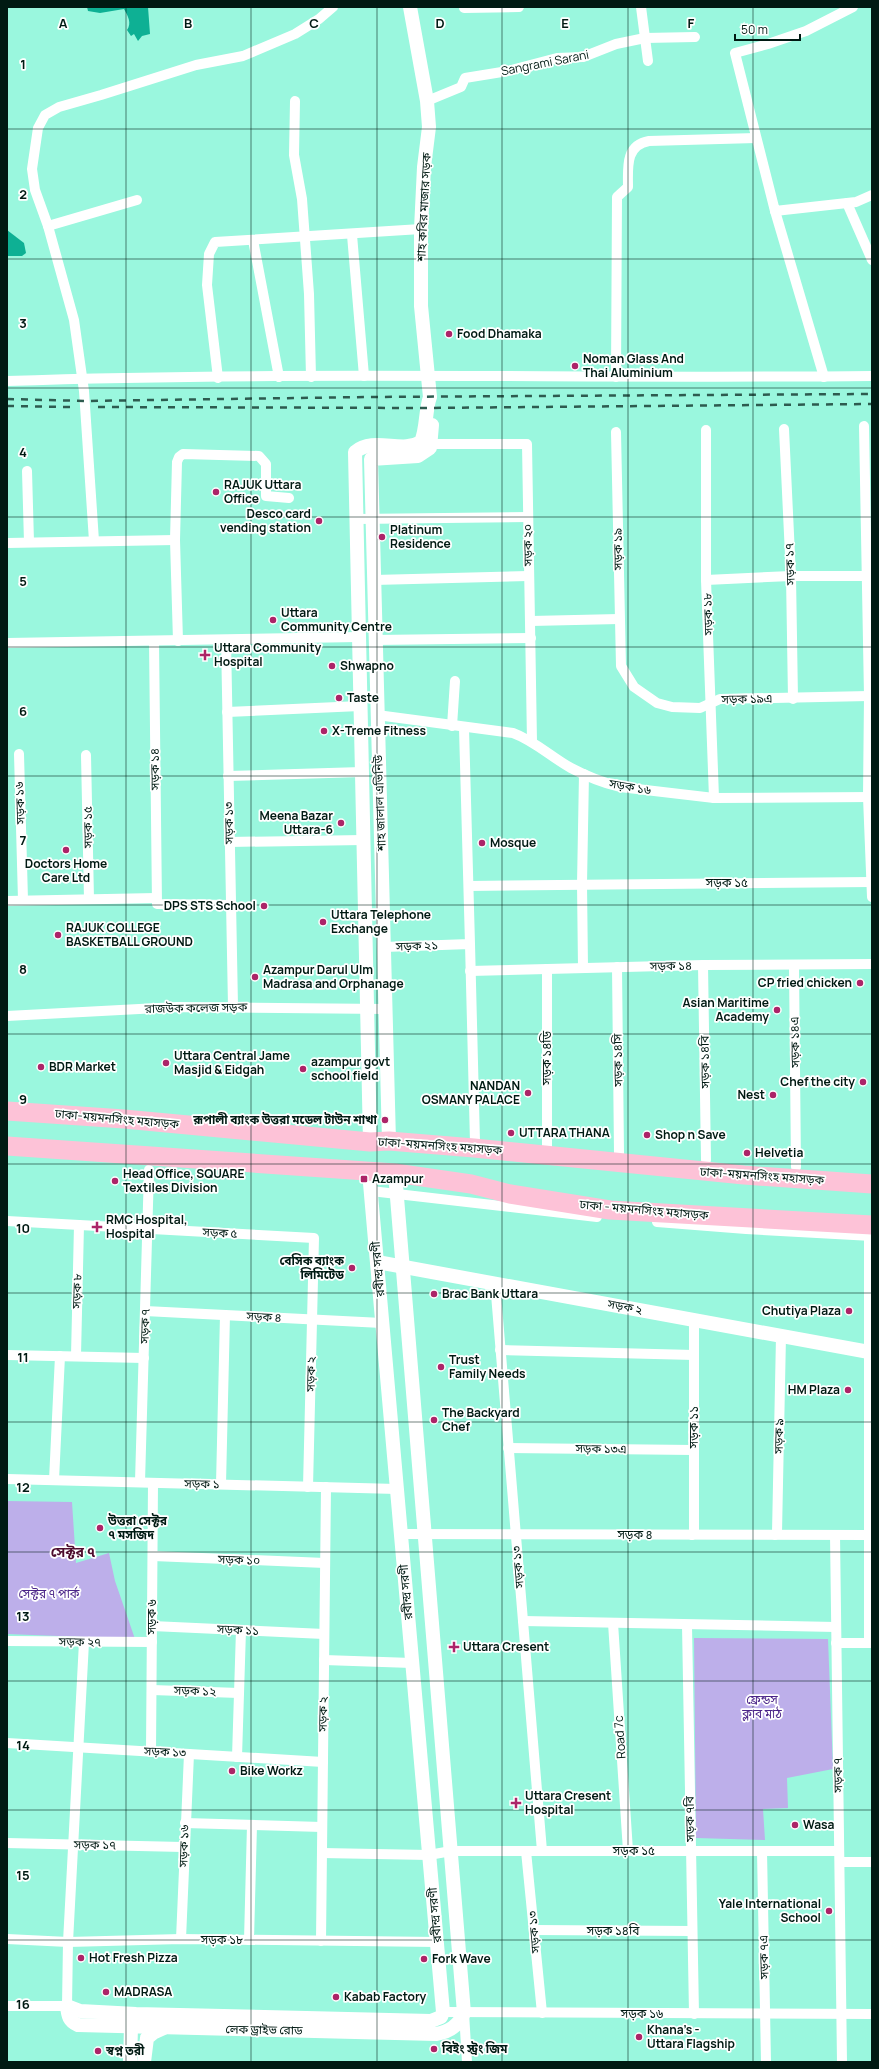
<svg xmlns="http://www.w3.org/2000/svg" width="879" height="2069" viewBox="0 0 879 2069" font-family="Manrope,'Noto Sans Bengali',sans-serif">
  <rect width="100%" height="100%" fill="#9af7de"/>
  <g fill="#bdafea">
    <path d="M7 1501 72 1502 76 1563 109 1553 115 1581 135 1639 7 1634Z"/>
    <path d="M694 1638 828 1639 833 1769 787 1778 788 1808 763 1809 765 1840 696 1838Z"/>
  </g>
  <g fill="#0eb094">
    <path d="M87 7H148L150 34 142 36 138 41 134 34 131 36 127 30C132 23 128 16 124 9L100 13 88 11Z"/>
    <path d="M7 230 24 243 26 253 22 256H7Z"/>
  </g>
  <g fill="none" stroke-linecap="round" stroke-linejoin="round">
    <g stroke="#fff" stroke-width="10">
      <path d="M641 7 648 61"/>
      <path d="M853 7 806 31 768 44 735 53 775 211 856 202 872 195"/>
      <path d="M464 8 519 7"/>
      <path d="M295 101 294 155 302 199 309 294 311 377"/>
      <path d="M427 101 461 87 465 78 508 71 557 58 583 57 616 44 645 38 695 37"/>
      <path d="M847 203 872 260"/>
      <path d="M775 211 824 377"/>
      <path d="M48 226 137 200"/>
      <path d="M352 235 364 376"/>
      <path d="M253 240 279 377"/>
      <path d="M616 377 617 197 628 187C628 168 625 145 649 141L756 138"/>
      <path d="M218 378 207 285 209 254 215 242 421 229"/>
      <path d="M7 381C295 371 584 379 872 376"/>
      <path d="M864 426 869 696 868 797 872 897"/>
      <path d="M784 429 791 576 793 699"/>
      <path d="M706 430V580L714 798"/>
      <path d="M616 432 621 666 634 687 657 703 672 707 700 708 720 699 869 696"/>
      <path d="M431 444H527L532 742"/>
      <path d="M27 471 29 542"/>
      <path d="M356 519 528 517"/>
      <path d="M94 541 84 391 74 320 48 226 35 190 32 169 38 128 45 115 59 107 101 95 196 65 243 56 295 34 319 19 333 7"/>
      <path d="M7 543 175 540"/>
      <path d="M374 580 528 576"/>
      <path d="M706 580 791 576H872"/>
      <path d="M531 621 619 619"/>
      <path d="M226 640 233 1006"/>
      <path d="M375 640 531 638"/>
      <path d="M154 641 157 904 231 905"/>
      <path d="M178 641 175 540 177 462 179 457 183 454 259 456 266 464V496L289 498"/>
      <path d="M7 643 359 637"/>
      <path d="M227 712 360 706"/>
      <path d="M377 715 513 733C535 741 551 757 571 768 586 776 604 783 620 787L714 798 872 797"/>
      <path d="M452 726 455 681"/>
      <path d="M464 728 470 944 384 947 470 944 475 1142"/>
      <path d="M19 754 23 900"/>
      <path d="M86 755 89 899"/>
      <path d="M228 776 362 772"/>
      <path d="M229 842 363 840"/>
      <path d="M469 886 872 882"/>
      <path d="M7 901 156 898"/>
      <path d="M703 965 706 1160"/>
      <path d="M794 966 796 1167"/>
      <path d="M617 967 619 1153"/>
      <path d="M583 968 582 884 584 774"/>
      <path d="M547 969V1148"/>
      <path d="M470 971 703 965 872 964"/>
      <path d="M7 1016 177 1007 385 1009"/>
      <path d="M371 1191 597 1217"/>
      <path d="M7 1221 314 1238 308 1487"/>
      <path d="M657 1222 746 1229 872 1236"/>
      <path d="M495 1282 542 1851"/>
      <path d="M145 1311 382 1323"/>
      <path d="M500 1350 694 1355"/>
      <path d="M7 1355 144 1358"/>
      <path d="M76 1356 79 1225"/>
      <path d="M508 1448 694 1450"/>
      <path d="M7 1479 397 1489"/>
      <path d="M54 1480 60 1356"/>
      <path d="M140 1482 149 1170"/>
      <path d="M221 1484 225 1315"/>
      <path d="M401 1534 869 1535"/>
      <path d="M692 1535 694 1531V1320"/>
      <path d="M775 1535 777 1533 781 1336"/>
      <path d="M835 1535 842 2062"/>
      <path d="M153 1556 325 1563"/>
      <path d="M523 1621 836 1627"/>
      <path d="M613 1623 628 1851"/>
      <path d="M687 1625 694 2014"/>
      <path d="M152 1626 324 1634"/>
      <path d="M7 1641 152 1642"/>
      <path d="M836 1643H872"/>
      <path d="M869 1643V1236"/>
      <path d="M324 1660 412 1663"/>
      <path d="M152 1690 239 1693"/>
      <path d="M7 1743 323 1762"/>
      <path d="M151 1752 153 1483"/>
      <path d="M237 1757 241 1630"/>
      <path d="M185 1823 322 1827"/>
      <path d="M7 1843 183 1847"/>
      <path d="M526 1851 542 2013"/>
      <path d="M762 1851 766 2062"/>
      <path d="M322 1853 429 1855 451 1851H839"/>
      <path d="M840 1862H872"/>
      <path d="M534 1930 692 1931"/>
      <path d="M7 1939 68 1942 181 1939 437 1942"/>
      <path d="M181 1939 189 1754"/>
      <path d="M249 1940 252 1825"/>
      <path d="M321 1941 326 1487"/>
      <path d="M7 2006H67L68 1942 84 1642"/>
      <path d="M443 2012 872 2014"/>
      <path d="M464 2013 467 2062"/>
    </g>
    <g stroke="#fff" stroke-width="14">
      <path d="M389 1141 371 459 418 456 430 448 432 425"/>
      <path d="M370 1142 355 452C374 436 402 454 421 442 427 428 425 411 430 397L421 306V229L424 167 429 127 427 101 410 7"/>
      <path d="M377 1262 869 1352"/>
      <path d="M67 2006C68 2016 69 2021 78 2025L436 2034C449 2032 459 2025 464 2013L395 1173"/>
      <path d="M67 2006 80 2011 136 2014 431 2021 441 2017 443 2012 369 1172"/>
      <path d="M130 2062 131 2027 133 2020"/>
      <path d="M144 2062 147 2038 153 2033 164 2028"/>
    </g>
    <g stroke="#fdc2d7" stroke-width="19">
      <path d="M7 1111 124 1119 370 1142 389 1141 474 1148 744 1175 872 1184"/>
      <path d="M7 1146 395 1173 471 1184 510 1194 610 1210 872 1225"/>
    </g>
    <g stroke="#2d5b4f" stroke-width="2.5" stroke-dasharray="7 7" stroke-linecap="butt">
      <path d="M7 399 85 401 366 397 872 394"/>
      <path d="M7 406 70 407"/>
      <path d="M98 407 426 408 872 404"/>
    </g>
  </g>
  <path fill="none" stroke="#001a13" stroke-width="1" stroke-opacity="0.55" d="M126 7V2062M251 7V2062M377 7V2062M502 7V2062M628 7V2062M753 7V2062M7 129H872M7 259H872M7 388H872M7 517H872M7 647H872M7 776H872M7 905H872M7 1034H872M7 1164H872M7 1293H872M7 1422H872M7 1552H872M7 1681H872M7 1810H872M7 1940H872"/>
  <g fill="#ac2468" stroke="#fff" stroke-width="1.5">
    <circle cx="449" cy="334" r="4"/>
    <circle cx="575" cy="366" r="4"/>
    <circle cx="216" cy="492" r="4"/>
    <circle cx="319" cy="521" r="4"/>
    <circle cx="382" cy="537" r="4"/>
    <circle cx="273" cy="620" r="4"/>
    <path d="M203 649h4v4h4v4h-4v4h-4v-4h-4v-4h4z"/>
    <circle cx="332" cy="666" r="4"/>
    <circle cx="339" cy="698" r="4"/>
    <circle cx="324" cy="731" r="4"/>
    <circle cx="341" cy="823" r="4"/>
    <circle cx="482" cy="843" r="4"/>
    <circle cx="66" cy="850" r="4"/>
    <circle cx="264" cy="906" r="4"/>
    <circle cx="323" cy="922" r="4"/>
    <circle cx="58" cy="935" r="4"/>
    <circle cx="255" cy="977" r="4"/>
    <circle cx="860" cy="983" r="4"/>
    <circle cx="777" cy="1010" r="4"/>
    <circle cx="166" cy="1063" r="4"/>
    <circle cx="41" cy="1067" r="4"/>
    <circle cx="303" cy="1069" r="4"/>
    <circle cx="863" cy="1082" r="4"/>
    <circle cx="528" cy="1093" r="4"/>
    <circle cx="773" cy="1095" r="4"/>
    <circle cx="385" cy="1120" r="4"/>
    <circle cx="511" cy="1133" r="4"/>
    <circle cx="647" cy="1135" r="4"/>
    <circle cx="747" cy="1153" r="4"/>
    <rect x="360" y="1175" width="8" height="8" rx="2"/>
    <circle cx="115" cy="1181" r="4"/>
    <path d="M95 1221h4v4h4v4h-4v4h-4v-4h-4v-4h4z"/>
    <circle cx="352" cy="1268" r="4"/>
    <circle cx="434" cy="1294" r="4"/>
    <circle cx="849" cy="1311" r="4"/>
    <circle cx="441" cy="1367" r="4"/>
    <circle cx="848" cy="1390" r="4"/>
    <circle cx="434" cy="1420" r="4"/>
    <circle cx="100" cy="1528" r="4"/>
    <path d="M452 1641h4v4h4v4h-4v4h-4v-4h-4v-4h4z"/>
    <circle cx="232" cy="1771" r="4"/>
    <path d="M514 1797h4v4h4v4h-4v4h-4v-4h-4v-4h4z"/>
    <circle cx="795" cy="1825" r="4"/>
    <circle cx="829" cy="1911" r="4"/>
    <circle cx="81" cy="1958" r="4"/>
    <circle cx="424" cy="1959" r="4"/>
    <circle cx="106" cy="1992" r="4"/>
    <circle cx="336" cy="1997" r="4"/>
    <circle cx="639" cy="2037" r="4"/>
    <circle cx="434" cy="2049" r="4"/>
    <circle cx="98" cy="2051" r="4"/>
  </g>
  <g text-anchor="middle" stroke-width="3.5" stroke-linejoin="round" paint-order="stroke">
    <g font-size="12" fill="#001a13" stroke="#fff">
      <text transform="translate(545 63) rotate(-11)" y="4">Sangrami Sarani</text>
      <text transform="translate(424 207) rotate(-87)" y="4">শাহ কবির মাজার সড়ক</text>
      <text transform="translate(528 545) rotate(-91)" y="4">সড়ক ২০</text>
      <text transform="translate(618 549) rotate(-91)" y="4">সড়ক ১৯</text>
      <text transform="translate(790 564) rotate(-92)" y="4">সড়ক ১৭</text>
      <text transform="translate(708 614) rotate(-92)" y="4">সড়ক ১৮</text>
      <text transform="translate(747 699) rotate(-1)" y="4">সড়ক ১৯এ</text>
      <text transform="translate(155 769) rotate(-91)" y="4">সড়ক ১৪</text>
      <text transform="translate(630 787) rotate(10)" y="4">সড়ক ১৬</text>
      <text transform="translate(20 803) rotate(-92)" y="4">সড়ক ১৬</text>
      <text transform="translate(380 803) rotate(-92)" y="4">শাহ জালাল এভিনিউ</text>
      <text transform="translate(229 823) rotate(-91)" y="4">সড়ক ১৩</text>
      <text transform="translate(88 827) rotate(-91)" y="4">সড়ক ১৫</text>
      <text x="727" y="887">সড়ক ১৫</text>
      <text transform="translate(417 946) rotate(-2)" y="4">সড়ক ২১</text>
      <text transform="translate(671 966) rotate(-1)" y="4">সড়ক ১৪</text>
      <text transform="translate(196 1008) rotate(-1)" y="4">রাজউক কলেজ সড়ক</text>
      <text transform="translate(795 1042) rotate(-91)" y="4">সড়ক ১৪এ</text>
      <text transform="translate(547 1058) rotate(-90)" y="4">সড়ক ১৪ডি</text>
      <text transform="translate(618 1060) rotate(-91)" y="4">সড়ক ১৪সি</text>
      <text transform="translate(705 1062) rotate(-91)" y="4">সড়ক ১৪বি</text>
      <text transform="translate(117 1119) rotate(5)" y="4">ঢাকা-ময়মনসিংহ মহাসড়ক</text>
      <text transform="translate(440 1146) rotate(4)" y="4">ঢাকা-ময়মনসিংহ মহাসড়ক</text>
      <text transform="translate(762 1176) rotate(4)" y="4">ঢাকা-ময়মনসিংহ মহাসড়ক</text>
      <text transform="translate(644 1210) rotate(5)" y="4">ঢাকা - ময়মনসিংহ মহাসড়ক</text>
      <text transform="translate(220 1233) rotate(3)" y="4">সড়ক ৫</text>
      <text transform="translate(378 1269) rotate(-95)" y="4">রবীন্দ্র সরণী</text>
      <text transform="translate(77 1291) rotate(-88)" y="4">সড়ক ৮</text>
      <text transform="translate(625 1307) rotate(11)" y="4">সড়ক ২</text>
      <text transform="translate(264 1317) rotate(3)" y="4">সড়ক ৪</text>
      <text transform="translate(145 1326) rotate(-88)" y="4">সড়ক ৭</text>
      <text transform="translate(311 1374) rotate(-89)" y="4">সড়ক ২</text>
      <text transform="translate(694 1427) rotate(-90)" y="4">সড়ক ১১</text>
      <text transform="translate(779 1436) rotate(-89)" y="4">সড়ক ৯</text>
      <text transform="translate(601 1449) rotate(1)" y="4">সড়ক ১৩এ</text>
      <text transform="translate(202 1484) rotate(1)" y="4">সড়ক ১</text>
      <text x="635" y="1539">সড়ক ৪</text>
      <text transform="translate(239 1560) rotate(2)" y="4">সড়ক ১০</text>
      <text transform="translate(518 1567) rotate(-95)" y="4">সড়ক ১৩</text>
      <text transform="translate(406 1592) rotate(-95)" y="4">রবীন্দ্র সরণী</text>
      <text transform="translate(152 1617) rotate(-90)" y="4">সড়ক ৬</text>
      <text transform="translate(238 1630) rotate(3)" y="4">সড়ক ১১</text>
      <text transform="translate(80 1642) rotate(1)" y="4">সড়ক ২৭</text>
      <text transform="translate(195 1691) rotate(2)" y="4">সড়ক ১২</text>
      <text transform="translate(323 1714) rotate(-89)" y="4">সড়ক ২</text>
      <text transform="translate(620 1737) rotate(-94)" y="4">Road 7c</text>
      <text transform="translate(165 1752) rotate(3)" y="4">সড়ক ১৩</text>
      <text transform="translate(838 1775) rotate(-91)" y="4">সড়ক ৭</text>
      <text transform="translate(690 1819) rotate(-91)" y="4">সড়ক ৭বি</text>
      <text transform="translate(95 1845) rotate(1)" y="4">সড়ক ১৭</text>
      <text transform="translate(184 1846) rotate(-88)" y="4">সড়ক ১৬</text>
      <text x="634" y="1855">সড়ক ১৫</text>
      <text transform="translate(435 1915) rotate(-95)" y="4">রবীন্দ্র সরণী</text>
      <text x="613" y="1935">সড়ক ১৪বি</text>
      <text transform="translate(534 1932) rotate(-95)" y="4">সড়ক ১৩</text>
      <text x="222" y="1944">সড়ক ১৮</text>
      <text transform="translate(764 1957) rotate(-91)" y="4">সড়ক ৭এ</text>
      <text x="642" y="2018">সড়ক ১৬</text>
      <text transform="translate(264 2030) rotate(1)" y="4">লেক ড্রাইভ রোড</text>
    </g>
    <g font-size="12" font-weight="bold" fill="#001a13" stroke="#fff" text-anchor="start">
      <text x="457" y="338">Food Dhamaka</text>
      <text x="583" y="363">Noman Glass And<tspan x="583" dy="14">Thai Aluminium</tspan></text>
      <text x="224" y="489">RAJUK Uttara<tspan x="224" dy="14">Office</tspan></text>
      <text x="311" y="518" text-anchor="end">Desco card<tspan x="311" dy="14">vending station</tspan></text>
      <text x="390" y="534">Platinum<tspan x="390" dy="14">Residence</tspan></text>
      <text x="281" y="617">Uttara<tspan x="281" dy="14">Community Centre</tspan></text>
      <text x="214" y="652">Uttara Community<tspan x="214" dy="14">Hospital</tspan></text>
      <text x="340" y="670">Shwapno</text>
      <text x="347" y="702">Taste</text>
      <text x="332" y="735">X-Treme Fitness</text>
      <text x="333" y="820" text-anchor="end">Meena Bazar<tspan x="333" dy="14">Uttara-6</tspan></text>
      <text x="490" y="847">Mosque</text>
      <text x="66" y="868" text-anchor="middle">Doctors Home<tspan x="66" dy="14">Care Ltd</tspan></text>
      <text x="256" y="910" text-anchor="end">DPS STS School</text>
      <text x="331" y="919">Uttara Telephone<tspan x="331" dy="14">Exchange</tspan></text>
      <text x="66" y="932">RAJUK COLLEGE<tspan x="66" dy="14">BASKETBALL GROUND</tspan></text>
      <text x="263" y="974">Azampur Darul Ulm<tspan x="263" dy="14">Madrasa and Orphanage</tspan></text>
      <text x="852" y="987" text-anchor="end">CP fried chicken</text>
      <text x="769" y="1007" text-anchor="end">Asian Maritime<tspan x="769" dy="14">Academy</tspan></text>
      <text x="174" y="1060">Uttara Central Jame<tspan x="174" dy="14">Masjid &amp; Eidgah</tspan></text>
      <text x="311" y="1066">azampur govt<tspan x="311" dy="14">school field</tspan></text>
      <text x="49" y="1071">BDR Market</text>
      <text x="855" y="1086" text-anchor="end">Chef the city</text>
      <text x="520" y="1090" text-anchor="end">NANDAN<tspan x="520" dy="14">OSMANY PALACE</tspan></text>
      <text x="765" y="1099" text-anchor="end">Nest</text>
      <text x="377" y="1124" text-anchor="end">রূপালী ব্যাংক উত্তরা মডেল টাউন শাখা</text>
      <text x="519" y="1137">UTTARA THANA</text>
      <text x="655" y="1139">Shop n Save</text>
      <text x="755" y="1157">Helvetia</text>
      <text x="123" y="1178">Head Office, SQUARE<tspan x="123" dy="14">Textiles Division</tspan></text>
      <text x="372" y="1183">Azampur</text>
      <text x="106" y="1224">RMC Hospital,<tspan x="106" dy="14">Hospital</tspan></text>
      <text x="344" y="1265" text-anchor="end">বেসিক ব্যাংক<tspan x="344" dy="14">লিমিটেড</tspan></text>
      <text x="442" y="1298">Brac Bank Uttara</text>
      <text x="841" y="1315" text-anchor="end">Chutiya Plaza</text>
      <text x="449" y="1364">Trust<tspan x="449" dy="14">Family Needs</tspan></text>
      <text x="840" y="1394" text-anchor="end">HM Plaza</text>
      <text x="442" y="1417">The Backyard<tspan x="442" dy="14">Chef</tspan></text>
      <text x="108" y="1525">উত্তরা সেক্টর<tspan x="108" dy="14">৭ মসজিদ</tspan></text>
      <text x="463" y="1651">Uttara Cresent</text>
      <text x="240" y="1775">Bike Workz</text>
      <text x="525" y="1800">Uttara Cresent<tspan x="525" dy="14">Hospital</tspan></text>
      <text x="803" y="1829">Wasa</text>
      <text x="821" y="1908" text-anchor="end">Yale International<tspan x="821" dy="14">School</tspan></text>
      <text x="89" y="1962">Hot Fresh Pizza</text>
      <text x="432" y="1963">Fork Wave</text>
      <text x="114" y="1996">MADRASA</text>
      <text x="344" y="2001">Kabab Factory</text>
      <text x="647" y="2034">Khana's -<tspan x="647" dy="14">Uttara Flagship</tspan></text>
      <text x="442" y="2053">বিইং স্ট্রং জিম</text>
      <text x="106" y="2055">স্বপ্ন তরী</text>
    </g>
    <g font-size="12" fill="#4a2488" stroke="#fff">
      <text x="49" y="1598">সেক্টর ৭ পার্ক</text>
      <text x="762" y="1704">ফ্রেন্ডস<tspan x="762" dy="14">ক্লাব মাঠ</tspan></text>
    </g>
    <g font-size="14" font-weight="bold" fill="#4d0c2d" stroke="#fff">
      <text x="73" y="1557">সেক্টর ৭</text>
    </g>
  </g>
  <g font-size="13" text-anchor="middle" font-weight="bold" fill="#001a13" stroke="#fff" stroke-width="3.5" stroke-linejoin="round" paint-order="stroke">
    <text x="63" y="28">A</text>
    <text x="188" y="28">B</text>
    <text x="314" y="28">C</text>
    <text x="440" y="28">D</text>
    <text x="565" y="28">E</text>
    <text x="691" y="28">F</text>
    <text x="23" y="69">1</text>
    <text x="23" y="199">2</text>
    <text x="23" y="328">3</text>
    <text x="23" y="457">4</text>
    <text x="23" y="586">5</text>
    <text x="23" y="716">6</text>
    <text x="23" y="845">7</text>
    <text x="23" y="974">8</text>
    <text x="23" y="1104">9</text>
    <text x="23" y="1233">10</text>
    <text x="23" y="1362">11</text>
    <text x="23" y="1492">12</text>
    <text x="23" y="1621">13</text>
    <text x="23" y="1750">14</text>
    <text x="23" y="1880">15</text>
    <text x="23" y="2009">16</text>
  </g>
  <rect width="879" height="2069" fill="none" stroke="#001a13" stroke-width="16"/>
  <path d="M735 34v6h65v-6" fill="none" stroke="#001a13" stroke-width="2"/>
  <text x="741" y="34" font-size="12" fill="#001a13" stroke="#ffffff" stroke-width="3" paint-order="stroke">50 m</text>
</svg>
